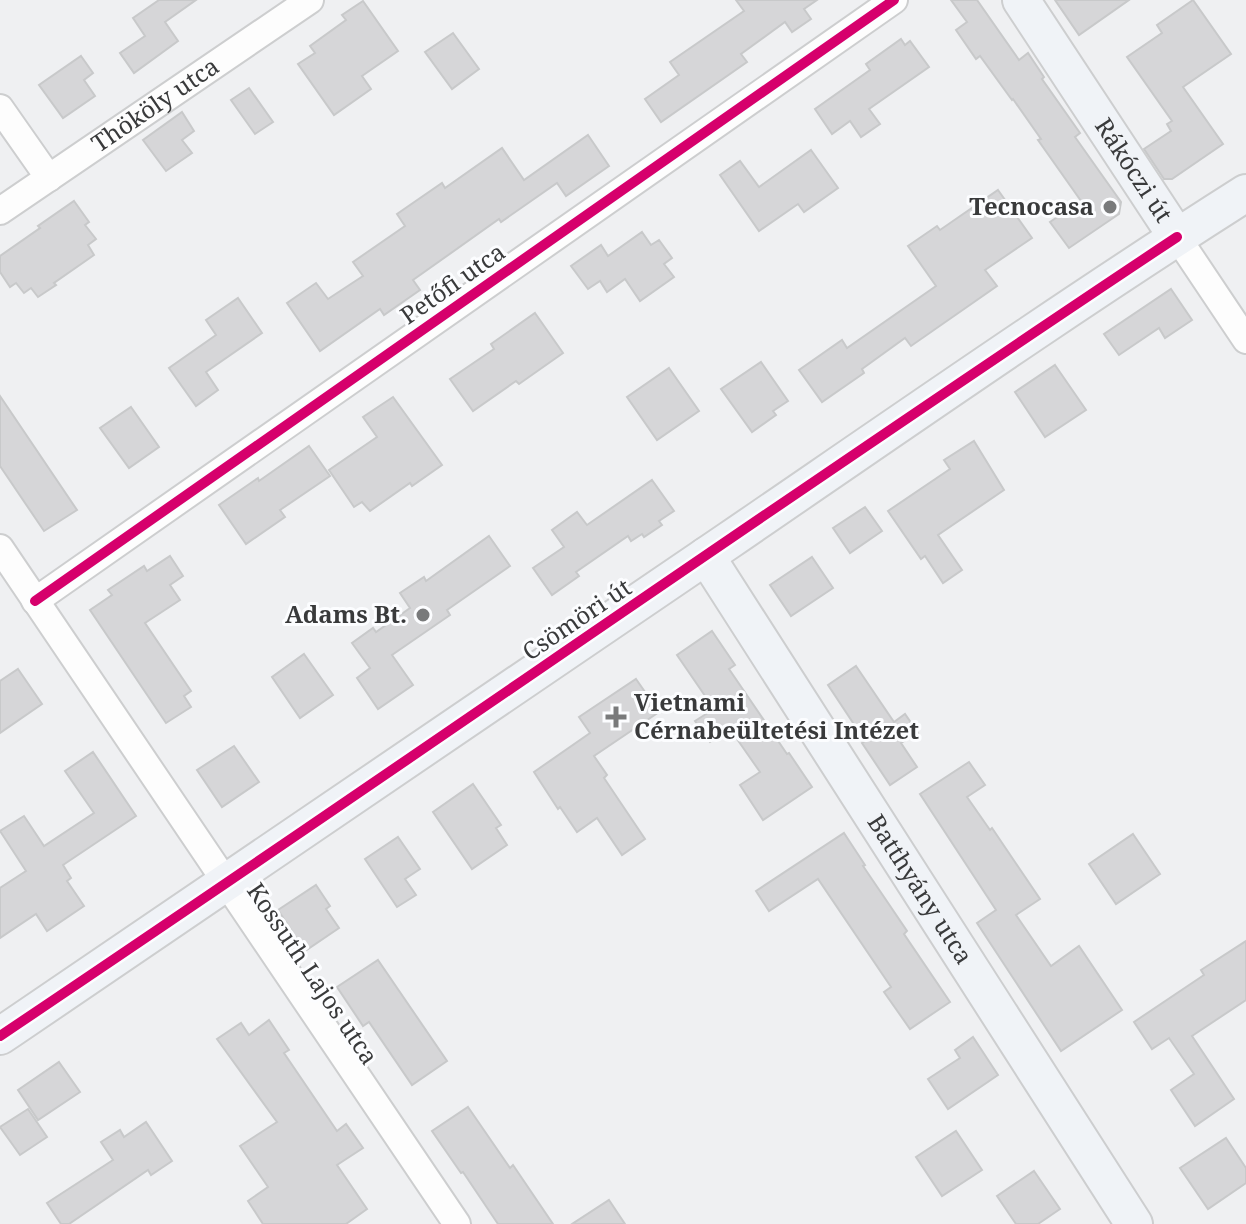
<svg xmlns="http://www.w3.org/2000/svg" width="1246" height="1224" viewBox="0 0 1246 1224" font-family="'Noto Serif',serif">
  <rect width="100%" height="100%" fill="#eff0f2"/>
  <g fill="#d6d6d8" stroke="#c8c9ca" stroke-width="2">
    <path d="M159 0H196L165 22 178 41 134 73 120 53 145 36 133 18Z"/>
    <path d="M736 0H817L804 9 811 19 792 32 785 22 741 54 747 62 661 122 645 99 679 75 670 62 744 11Z"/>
    <path d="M951 0H977L1019 60 1028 53 1044 77 1042 79 1080 133 1075 137 1121 202 1119 214 1069 248 1050 222 1081 201 1038 140 1041 139 1013 99 1012 100 980 56 976 59 956 30 967 22Z"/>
    <path d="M1055 0H1129L1079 35Z"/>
    <path d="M1193 0 1231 54 1183 87 1223 144 1172 179H1164L1144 149 1171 131 1167 124 1172 121 1127 57 1162 33 1157 25Z"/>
    <path d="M363 1 398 51 362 76 371 89 334 115 298 64 315 53 310 46 346 20 342 15Z"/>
    <path d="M453 33 479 69 452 89 425 52Z"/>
    <path d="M901 39 905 45 910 41 929 67 869 109 880 124 861 137 850 121 832 134 815 109 870 70 866 64Z"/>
    <path d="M81 56 93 73 84 80 95 96 63 118 39 85Z"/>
    <path d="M249 88 273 122 255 134 231 100Z"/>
    <path d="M182 112 194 131 182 140 192 153 166 171 143 140Z"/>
    <path d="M588 135 609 166 566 196 557 183 501 222 499 219 413 280 420 290 384 315 380 309 320 351 287 303 316 283 328 299 363 276 353 262 405 226 397 214 442 183 445 188 502 148 524 180Z"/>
    <path d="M811 150 838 188 804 212 798 204 759 231 720 175 740 161 759 187Z"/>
    <path d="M998 190 1032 238 985 270 997 286 911 346 905 338 862 369 864 373 822 402 799 370 842 340 847 348 936 286 908 246 937 226 940 230Z"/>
    <path d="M74 201 89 222 85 225 96 239 88 245 94 255 54 283 56 285 38 297 31 288 24 293 16 283 10 287 0 272V256L40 228 38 226Z"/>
    <path d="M642 232 651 245 659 240 672 258 664 264 674 277 640 301 625 279 607 292 600 281 588 289 571 266 601 245 608 256Z"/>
    <path d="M1171 289 1192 320 1165 338 1159 328 1119 355 1104 334Z"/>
    <path d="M238 298 262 333 206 372 218 390 196 406 169 368 216 335 206 320Z"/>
    <path d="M535 313 563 353 519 384 516 381 473 411 450 379 494 349 491 344Z"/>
    <path d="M761 362 788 401 773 411 776 415 752 432 721 389Z"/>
    <path d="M1055 365 1086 410 1045 437 1015 392Z"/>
    <path d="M669 368 699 411 657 440 627 397Z"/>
    <path d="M0 396 77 510 44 531 0 466Z"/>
    <path d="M393 397 442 465 412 486 410 483 370 511 362 502 354 507 329 470 377 437 363 417Z"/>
    <path d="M131 407 159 447 129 468 100 428Z"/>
    <path d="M974 441 1004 490 938 535 962 570 943 583 925 556 921 559 888 511 950 469 944 460Z"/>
    <path d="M309 446 330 476 280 510 285 517 246 544 219 505 258 478 259 481Z"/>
    <path d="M652 480 674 511 659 521 662 525 644 537 642 534 631 541 628 536 576 572 579 576 552 595 533 568 564 547 552 530 577 512 587 525Z"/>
    <path d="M865 507 882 531 850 553 833 528Z"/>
    <path d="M489 536 510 566 447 610 450 615 392 655 413 685 378 709 357 678 370 668 352 643 373 628 376 632 410 608 400 593 424 577 426 581Z"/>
    <path d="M170 556 183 576 170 585 180 600 145 623 191 691 184 696 191 707 166 723 90 610 112 595 108 590 144 566 147 571Z"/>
    <path d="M812 557 833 588 791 616 770 585Z"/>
    <path d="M712 631 735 665 729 669 787 754 789 753 812 787 763 820 740 785 760 772 730 729 710 742 695 721 714 709 677 655Z"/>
    <path d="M304 654 333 695 300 718 272 677Z"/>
    <path d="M856 666 894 722 905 714 918 733 901 743 917 767 890 785 862 743 865 741 828 685Z"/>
    <path d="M18 669 42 704 0 733V681Z"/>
    <path d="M636 679 659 712 594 756 607 775 604 778 645 839 622 855 597 818 577 832 560 807 558 809 534 772 590 733 579 717Z"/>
    <path d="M234 746 259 782 222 807 197 770Z"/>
    <path d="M93 752 136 816 63 865 71 878 67 881 84 906 47 931 36 914 0 938V888L26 871 0 831 24 816 44 846 94 813 65 771Z"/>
    <path d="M969 762 985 785 967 797 990 830 992 828 1040 899 1016 915 1051 966 1079 946 1122 1010 1061 1051 977 923 996 910 920 794Z"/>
    <path d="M473 784 501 825 496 828 507 845 472 869 433 812Z"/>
    <path d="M844 833 865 865 863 866 907 931 904 934 950 1002 910 1029 884 992 891 987 818 879 769 911 756 891Z"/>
    <path d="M1133 834 1160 874 1116 904 1089 864Z"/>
    <path d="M398 837 420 869 405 879 416 895 397 907 365 859Z"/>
    <path d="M316 885 330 906 326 909 339 928 305 951 278 910Z"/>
    <path d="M1246 941V1000L1192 1036 1234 1099 1195 1126 1171 1090 1194 1074 1169 1038 1152 1049 1134 1022 1204 975 1201 970Z"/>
    <path d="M378 960 447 1061 412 1085 369 1022 363 1026 337 987Z"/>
    <path d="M269 1020 289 1050 284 1053 337 1131 346 1124 363 1148 337 1165 367 1209 346 1224H263L248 1201 268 1187 240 1146 277 1122 217 1039 241 1023 249 1035Z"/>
    <path d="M973 1037 998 1075 948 1109 928 1079 960 1058 955 1050Z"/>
    <path d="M59 1062 80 1092 38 1120 18 1090Z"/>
    <path d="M468 1107 510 1168 513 1165 553 1224H498L463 1172 461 1173 432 1131Z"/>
    <path d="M28 1109 47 1137 20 1155 0 1127Z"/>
    <path d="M146 1122 172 1161 151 1175 148 1170 69 1224H61L47 1203 113 1160 101 1142 120 1130 124 1137Z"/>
    <path d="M956 1131 982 1170 942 1196 916 1157Z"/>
    <path d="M1226 1138 1246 1168V1183L1208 1209 1180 1168Z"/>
    <path d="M1034 1171 1060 1209 1038 1224H1016L997 1196Z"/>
    <path d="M609 1200 625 1224H572Z"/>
  </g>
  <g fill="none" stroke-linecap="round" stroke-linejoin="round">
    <g stroke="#cdcecf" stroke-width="30">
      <g id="street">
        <path d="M0 108 49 178"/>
        <path id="s1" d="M0 211 310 0"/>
        <path d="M1177 237 1246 340"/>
        <path d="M0 548 457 1224"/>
        <path d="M35 601 894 0"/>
      </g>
    </g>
    <g stroke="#cdcecf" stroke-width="40">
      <g id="secondary">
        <path id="s2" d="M1021 0 1177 237"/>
        <path id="s3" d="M706 556 1134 1224"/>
        <path d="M0 1036C245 872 488 705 731 539 902 422 1071 304 1246 193"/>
      </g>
    </g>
    <use href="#street" stroke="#fdfdfd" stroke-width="26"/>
    <use href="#secondary" stroke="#f0f3f7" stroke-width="36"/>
    <g stroke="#fcfdff" stroke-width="15">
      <g id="cycleway">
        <path d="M35 601 894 0"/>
        <path d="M0 1036C394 772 782 499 1177 237"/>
      </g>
    </g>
    <use href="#cycleway" stroke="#d6006c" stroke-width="10"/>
  </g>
  <g fill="#797a7b" stroke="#fcfdff" stroke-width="3">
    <circle cx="1110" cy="207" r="8"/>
    <circle cx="423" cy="615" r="8"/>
    <path d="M612 705h8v8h8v8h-8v8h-8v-8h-8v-8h8z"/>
  </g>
  <g text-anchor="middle" stroke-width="6" stroke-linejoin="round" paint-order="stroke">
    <g font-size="24" fill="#393a3b" stroke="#fcfdff">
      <text dy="8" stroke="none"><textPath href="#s1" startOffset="188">Thököly utca</textPath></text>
      <text dy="8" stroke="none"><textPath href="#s2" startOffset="204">Rákóczi út</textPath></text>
      <text transform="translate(453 284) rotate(-35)" y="8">Petőfi utca</text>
      <text transform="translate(577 620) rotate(-34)" y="8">Csömöri út</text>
      <text dy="8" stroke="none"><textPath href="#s3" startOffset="396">Batthyány utca</textPath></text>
      <text transform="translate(312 974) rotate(56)" y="8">Kossuth Lajos utca</text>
    </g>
    <g font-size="24" font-weight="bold" fill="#393a3b" stroke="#fcfdff" text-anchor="end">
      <text x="1094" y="215">Tecnocasa</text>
      <text x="407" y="623">Adams Bt.</text>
      <text x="634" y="711" text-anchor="start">Vietnami<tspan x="634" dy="28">Cérnabeültetési Intézet</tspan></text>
    </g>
  </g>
</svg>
